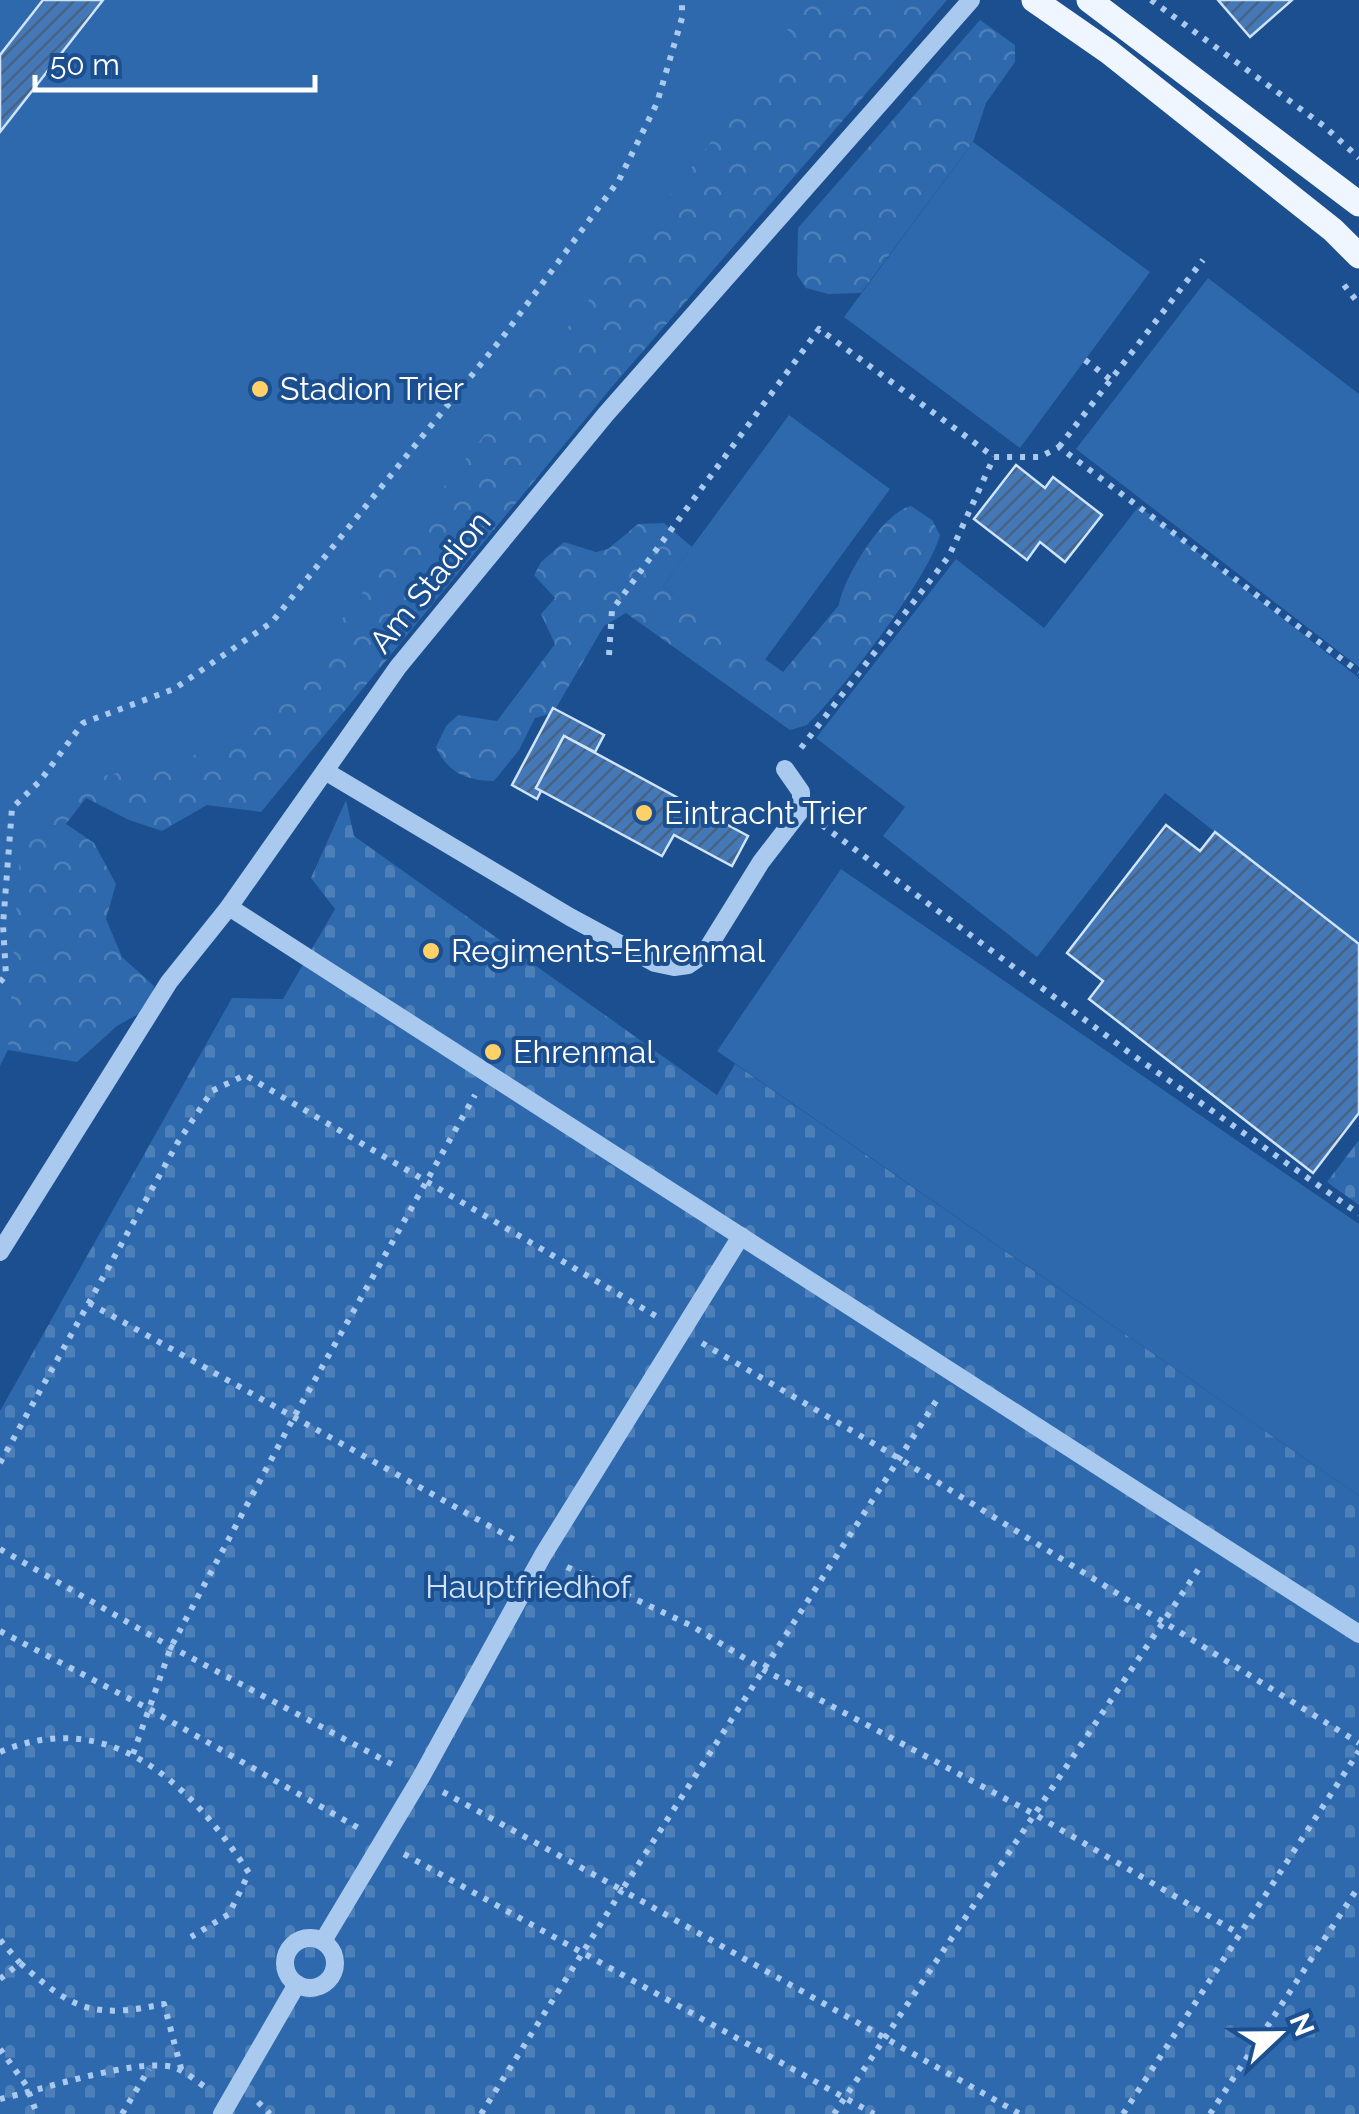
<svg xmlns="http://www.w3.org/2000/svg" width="1359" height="2114" viewBox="0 0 1359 2114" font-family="Raleway,sans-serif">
  <defs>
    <pattern id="forest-crowns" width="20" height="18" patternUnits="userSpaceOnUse" patternTransform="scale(2.5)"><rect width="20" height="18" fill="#2e69ad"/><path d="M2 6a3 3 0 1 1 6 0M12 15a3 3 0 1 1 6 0" fill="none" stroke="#4d80b9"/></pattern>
    <pattern id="cemetery-stones" width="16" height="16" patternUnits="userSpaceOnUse" patternTransform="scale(2.5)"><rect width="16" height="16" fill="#2e69ad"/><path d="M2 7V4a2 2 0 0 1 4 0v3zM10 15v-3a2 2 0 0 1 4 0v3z" fill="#4d80b9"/></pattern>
    <pattern id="building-hatch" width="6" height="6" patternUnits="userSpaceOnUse" patternTransform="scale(2.5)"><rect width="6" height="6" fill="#4478b7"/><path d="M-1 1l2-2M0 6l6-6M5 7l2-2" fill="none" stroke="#486282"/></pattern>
  </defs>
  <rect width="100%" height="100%" fill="#1b4f8f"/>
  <g fill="url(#forest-crowns)">
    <path d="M693 0H947L611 388 261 812 207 805 162 831 129 820 86 798 66 824 94 843 116 884 106 919 122 957 154 986 151 1007 117 1026 77 1062 8 1050 0 986V691Z"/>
    <path d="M980 20 1015 45V62L986 103 973 142 861 293 828 294 806 288 797 275 798 228Z"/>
    <path d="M911 506 932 520 940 535C928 579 842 691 807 725L790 730 626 613 604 626 553 713 535 718 519 750 494 781C466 781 447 772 436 747L446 726 458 715 497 721 555 644 541 614 555 598 534 575 541 562 564 542 596 552 608 549 638 524 664 523 692 547 663 586 783 672 839 605C844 577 883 512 911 506Z"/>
  </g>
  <g fill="url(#cemetery-stones)">
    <path d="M346 800 354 836 717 1095 735 1064 1359 1496V2114H0V1411L232 998 283 999 335 909 311 878Z"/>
    <path d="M1359 1140V1205L1327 1182Z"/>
  </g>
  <g fill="#2e69ad">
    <path d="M0 0H762L793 36 246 743 65 785 21 832 8 1050 0 1066Z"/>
    <path d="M973 142 1150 272 1020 448 844 317Z"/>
    <path d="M1208 278 1359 394V667L1076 449Z"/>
    <path d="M789 415 890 489 764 661 663 586Z"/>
    <path d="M1139 506 1359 678V944L1165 793 1037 957 883 836 905 807 816 738 956 559 1044 628Z"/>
    <path d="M841 869 1359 1224V1496L717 1051Z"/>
  </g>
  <g fill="url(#building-hatch)" stroke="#cfe3fa" stroke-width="2.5">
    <path d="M43 0H103L0 132V55Z"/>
    <path d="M1218 0H1292L1250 37Z"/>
    <path d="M1016 465 1045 488 1053 477 1102 515 1065 562 1040 542 1027 560 974 519Z"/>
    <path d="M553 708 604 735 595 752 564 736 536 788 541 791 537 799 512 785Z"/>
    <path d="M564 736 748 836 732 866 674 835 662 856 536 788Z"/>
    <path d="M1166 825 1200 851 1215 832 1359 944V1113L1313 1173 1089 999 1103 981 1067 953Z"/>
  </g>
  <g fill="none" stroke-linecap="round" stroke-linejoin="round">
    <g stroke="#a9c9ee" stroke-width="6" stroke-dasharray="5 8" stroke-linecap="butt">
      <path d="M1151 0 1324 126 1359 158"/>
      <path d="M1344 285 1359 304"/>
      <path d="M1085 360 1111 380"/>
      <path d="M1059 447 1203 260"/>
      <path d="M609 655 612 610 819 329 994 457H1040L1059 447 1359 672"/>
      <path d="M801 748 949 556 994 457"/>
      <path d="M822 825 1127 1051 1359 1214"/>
      <path d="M0 982 6 975 3 925 12 808 40 781 83 723 174 689 272 622 502 338 619 180 657 103 682 18V0"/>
      <path d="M89 1303 520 1543"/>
      <path d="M702 1343 900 1459 1359 1743"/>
      <path d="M0 1463 178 1142 212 1091 245 1075 661 1319"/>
      <path d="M0 1549 171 1647 397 1767"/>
      <path d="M567 1567 692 1626 764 1670 1034 1814 1238 1933"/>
      <path d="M0 1631 149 1709 362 1830"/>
      <path d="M0 1752C111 1705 192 1786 249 1873L229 1914 191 1937"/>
      <path d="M133 1754 171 1647 294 1417 475 1095"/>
      <path d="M443 1792 622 1890 940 1395"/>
      <path d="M404 1854 874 2114"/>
      <path d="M0 1940 20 1963"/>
      <path d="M0 1979 20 1963C73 2010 93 2019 164 2004L182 2072"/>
      <path d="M0 2049 26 2085 37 2114"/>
      <path d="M0 2099C41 2090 135 2058 173 2067 184 2070 197 2082 207 2088"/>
      <path d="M258 2102 270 2114"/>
      <path d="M122 2114 149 2069"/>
      <path d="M481 2114 622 1890 1020 2114"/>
      <path d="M834 2114 1202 1564"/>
      <path d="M1123 2114 1359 1751"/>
      <path d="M1210 2114 1359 1886"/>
    </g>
    <g stroke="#a9c9ee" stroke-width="18">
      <path d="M325 771 570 917 655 963 674 967 688 965 704 954 761 862 801 810V792L785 769"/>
      <path d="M229 907 1359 1634"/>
      <path d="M0 1252 169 982 229 907 398 667 606 414 971 0"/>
      <circle cx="310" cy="1963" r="25"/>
      <path d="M323 1941 420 1779 543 1555 741 1236"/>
      <path d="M222 2114 297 1984"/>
    </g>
    <g stroke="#f0f6ff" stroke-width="25">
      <path d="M1034 0 1109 52 1333 230 1359 256"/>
      <path d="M1089 0 1359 204"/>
    </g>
  </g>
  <g fill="#ffd166" stroke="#1b4f8f" stroke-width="4">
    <circle cx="260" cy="389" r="10"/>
    <circle cx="644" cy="813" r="10"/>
    <circle cx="431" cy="951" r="10"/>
    <circle cx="493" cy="1052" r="10"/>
  </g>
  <g text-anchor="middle" stroke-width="8" stroke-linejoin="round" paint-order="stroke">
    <g font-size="32" fill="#fff" stroke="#1b4f8f" text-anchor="start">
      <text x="280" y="400">Stadion Trier</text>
      <text x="664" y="824">Eintracht Trier</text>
      <text x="451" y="962">Regiments-Ehrenmal</text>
      <text x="513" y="1063">Ehrenmal</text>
    </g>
    <g font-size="32" fill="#fff" stroke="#1b4f8f">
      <text transform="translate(430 582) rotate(-51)" y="11">Am Stadion</text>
    </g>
    <g font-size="32" fill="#cfe3fa" stroke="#1b4f8f">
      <text x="528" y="1598">Hauptfriedhof</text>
    </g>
  </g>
  <g transform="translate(1279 2034) rotate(68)" stroke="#1b4f8f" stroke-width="8" paint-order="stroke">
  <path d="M0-8L18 38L0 25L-18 38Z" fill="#ffffff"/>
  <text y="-15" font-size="28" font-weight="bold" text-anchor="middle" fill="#ffffff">N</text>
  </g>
  <path d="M35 75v15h280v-15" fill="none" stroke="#ffffff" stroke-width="5"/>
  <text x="50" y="75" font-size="30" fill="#ffffff" stroke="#1b4f8f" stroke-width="8" paint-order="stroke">50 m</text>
</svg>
